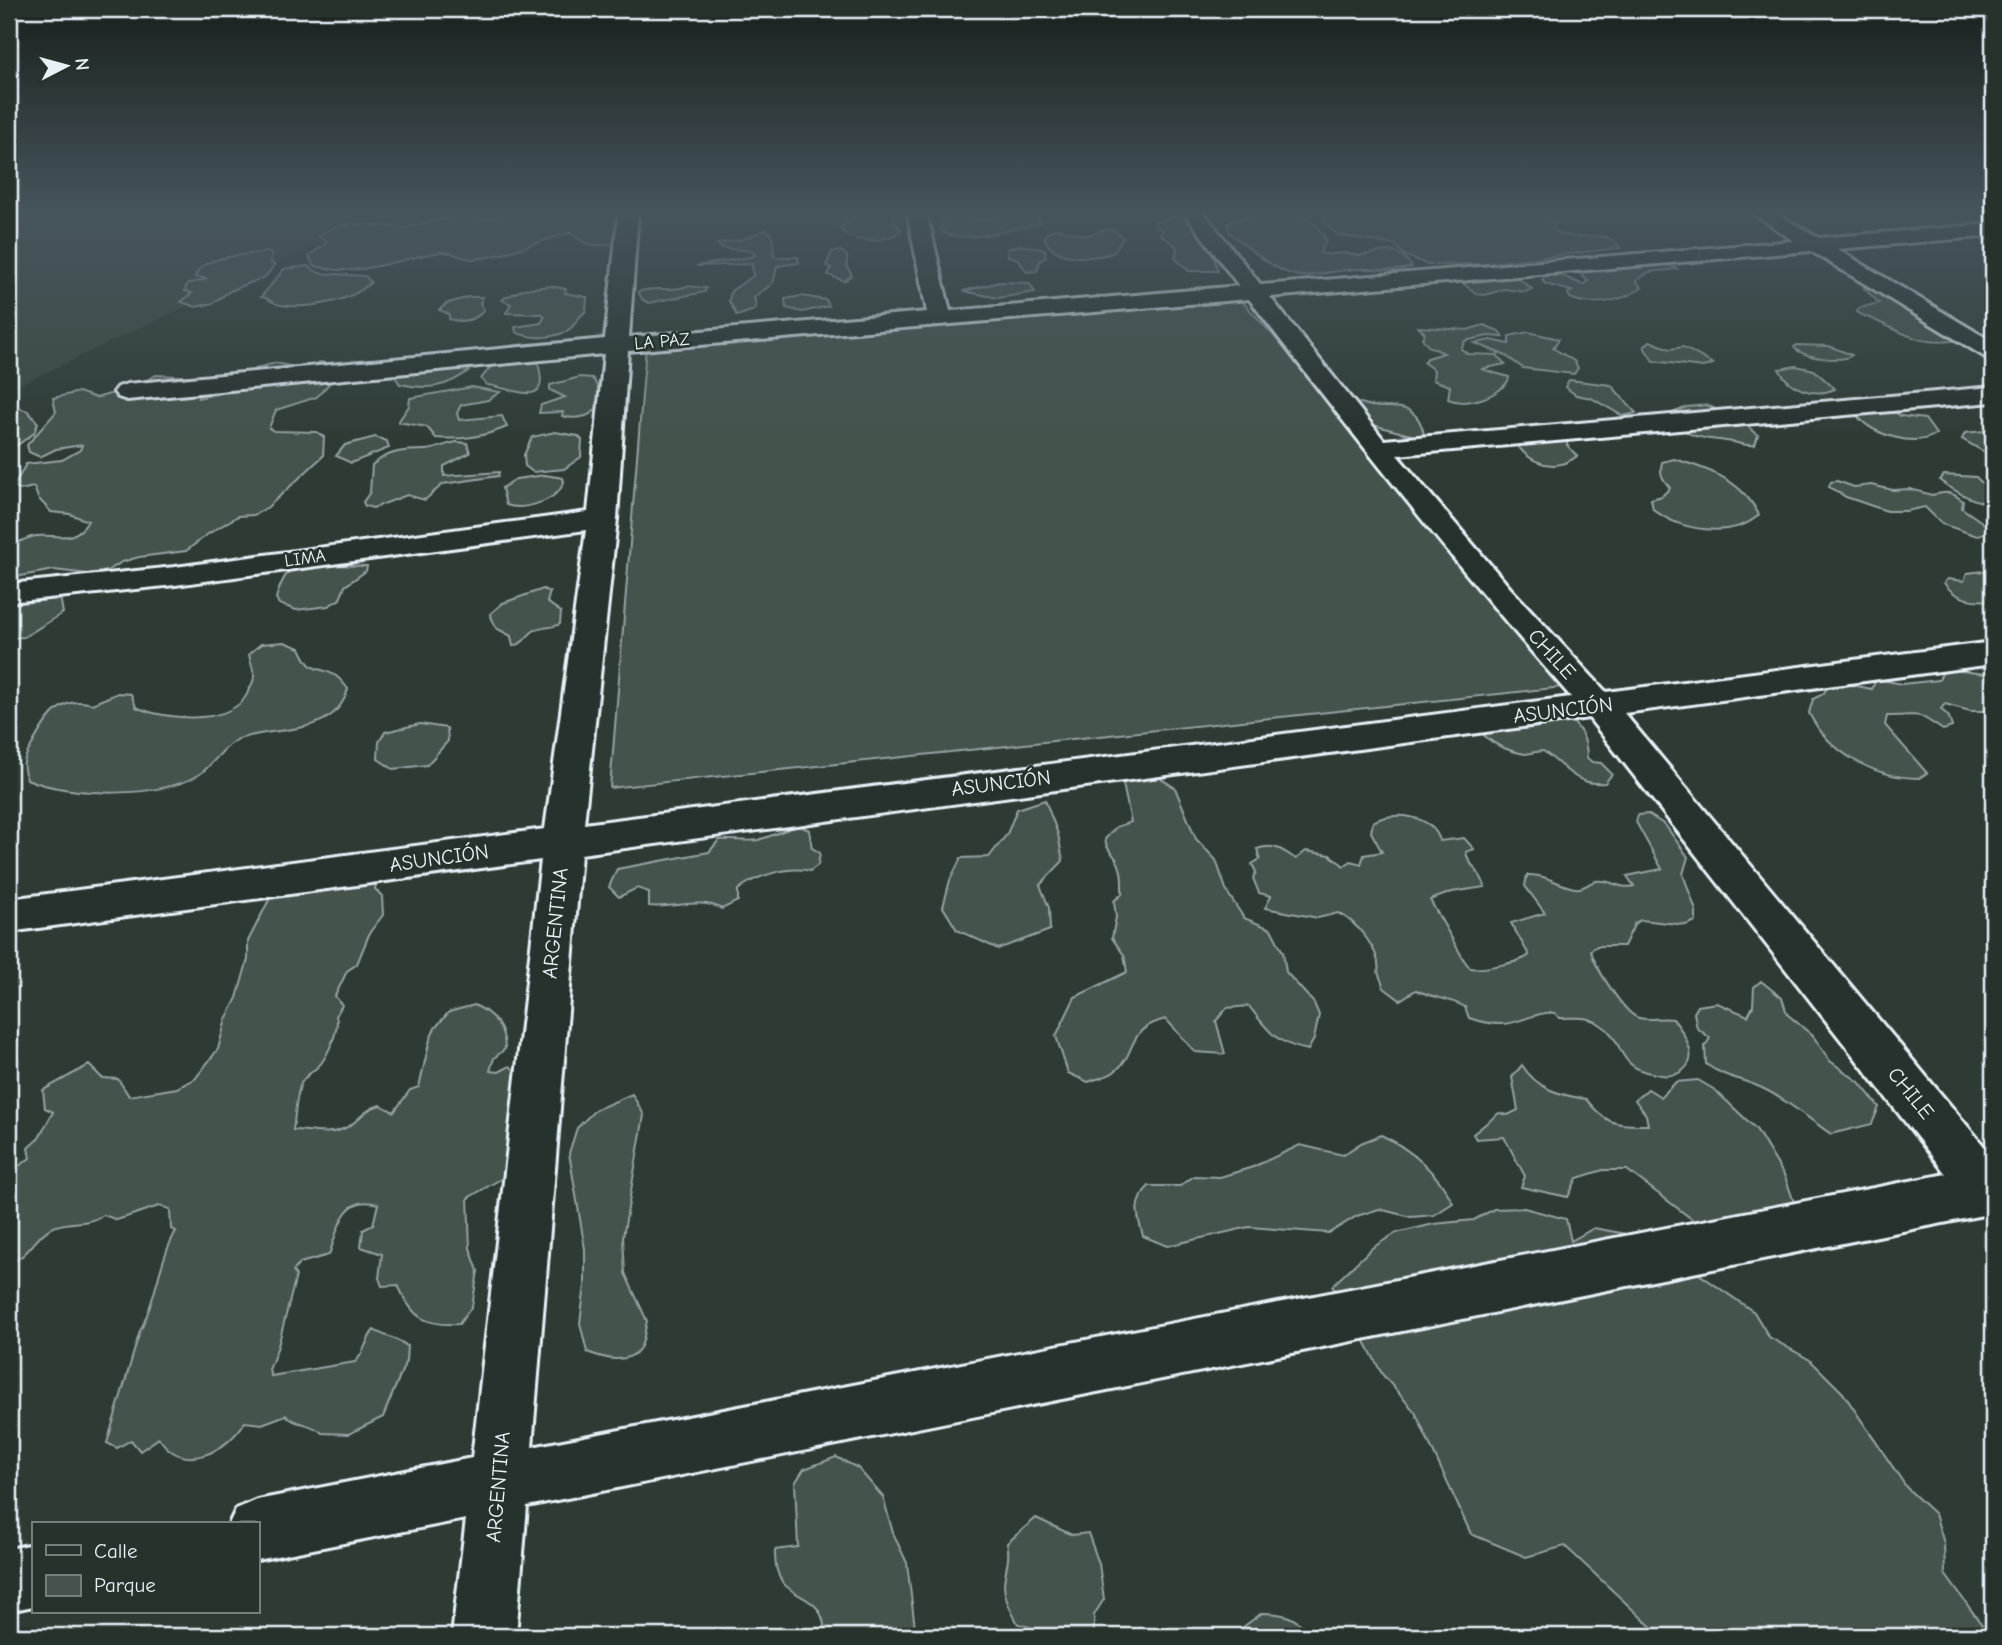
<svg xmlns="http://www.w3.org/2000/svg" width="2002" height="1645" viewBox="0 0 2002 1645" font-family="'Comic Neue',sans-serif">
  <rect width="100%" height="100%" fill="#2e3b35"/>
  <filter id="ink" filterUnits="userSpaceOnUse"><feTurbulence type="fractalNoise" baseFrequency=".0143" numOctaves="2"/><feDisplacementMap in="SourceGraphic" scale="14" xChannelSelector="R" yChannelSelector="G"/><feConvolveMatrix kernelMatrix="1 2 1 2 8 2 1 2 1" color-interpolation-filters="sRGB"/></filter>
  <g filter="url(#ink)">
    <path fill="#3b4843" d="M9 211H387L9 390Z"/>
    <g fill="#45524e" stroke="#96a2a3" stroke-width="2">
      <path d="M492 211H652L641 212 633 217 643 224C636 242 601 250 583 242 578 239 576 235 570 233 538 240 506 257 473 259 461 259 453 251 441 252 400 258 353 280 313 265L309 256 327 242 319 236 333 228 355 223 404 228 466 214 482 218 505 215Z"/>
      <path d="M847 211H890L895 213 894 222 902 230C888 243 849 246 839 227L849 223 843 217Z"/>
      <path d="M1279 211H1299L1293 213C1310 218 1318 224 1326 240L1320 253C1327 256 1333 254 1341 253 1349 252 1356 257 1364 255 1382 251 1399 245 1412 267 1395 272 1380 269 1363 269 1344 269 1326 273 1308 276 1284 280 1247 247 1229 232L1228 223 1255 214H1279Z"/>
      <path d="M1369 211H1540L1555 224 1553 229C1573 247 1607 224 1620 248L1484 264 1428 265 1404 255 1395 245 1338 235 1323 221C1337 208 1356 215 1372 214Z"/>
      <path d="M1006 213 1037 216 1042 223C1019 227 961 246 941 231L942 217 965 214C979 225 991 216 1006 213Z"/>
      <path d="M1177 216 1190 218C1203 236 1213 251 1218 271H1189L1175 258 1177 247 1160 234 1163 229 1156 227 1154 222Z"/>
      <path d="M767 229 772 236 774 257H798L799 263 777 266C772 295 770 280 754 298L756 305 754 310 737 316 729 301 731 291 753 276 752 264 696 266 755 256 753 251 721 248 718 244 744 239Z"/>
      <path d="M1057 229C1064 229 1081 236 1086 235 1100 234 1109 221 1123 238L1113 253C1091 259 1055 262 1044 238L1049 231Z"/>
      <path d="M1021 245 1045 249 1046 257 1040 261 1037 271 1027 272 1018 259 1008 256 1007 249Z"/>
      <path d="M841 251 847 256V267L852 275 844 281 828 275 831 268 826 265 832 252Z"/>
      <path d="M267 252 272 254 270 262 275 265 265 277 230 291 213 303 196 307 181 302 192 293 185 291 187 284 207 279 195 277C200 255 248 255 267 252Z"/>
      <path d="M1661 262 1678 269 1649 272 1636 281 1642 288C1621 301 1594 308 1570 298L1568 293 1572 291 1545 284 1542 280 1545 276H1563L1583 285 1588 281 1577 271Z"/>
      <path d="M308 266 319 273 365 276 371 282C352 302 308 309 281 305 272 304 269 297 261 297L284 269Z"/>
      <path d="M1513 274 1532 289 1525 292 1504 289 1485 295 1477 294 1460 281Z"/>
      <path d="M1000 282 1029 283 1035 292 998 298 963 291Z"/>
      <path d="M551 286 566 289 565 293 587 297 586 311C579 316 577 322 571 328 558 339 530 340 516 332L515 327 541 323 545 316 542 314 506 313 511 304 502 300 504 298 524 289Z"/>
      <path d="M687 286 706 288 705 292 649 303 643 300 638 292C654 285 671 293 687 286Z"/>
      <path d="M1873 287 1959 340C1915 348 1898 328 1862 315L1857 312 1859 308 1879 303 1864 288Z"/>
      <path d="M801 296 826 300 829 306 802 312 786 308 785 299Z"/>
      <path d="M468 297H483L480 303 484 310C475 321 463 323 449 319V314L439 310 446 304Z"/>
      <path d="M1239 298 1592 684 610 788 646 347Z"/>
      <path d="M1484 325 1499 331 1503 337 1488 336 1465 341 1461 349 1468 354 1497 355 1505 364 1481 369 1509 377 1508 381C1497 397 1467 407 1448 399L1450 386 1433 380 1434 370 1424 363 1427 358 1444 353 1428 346 1422 338 1425 333 1418 327 1467 330Z"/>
      <path d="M1528 332 1559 339 1553 348 1574 361 1578 368 1574 374 1523 368 1506 356 1475 343 1491 340 1509 344V336Z"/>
      <path d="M1650 341 1670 349 1683 347 1713 364 1703 367 1653 361 1644 347Z"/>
      <path d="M1797 345 1829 346 1852 355C1842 363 1803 358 1794 347Z"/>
      <path d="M459 353 471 362V369C447 388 429 390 400 384L394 375 401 362Z"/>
      <path d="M537 360C553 411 517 389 487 385L481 379 495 361Z"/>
      <path d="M320 362 334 365 336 376 317 397 276 410 269 428 274 431 317 432 324 437 323 456 268 507 254 515 238 516 208 534 186 551 139 557 122 562 107 571 88 574 54 570 9 578V547C17 543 27 537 36 536 56 534 75 544 88 521L70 514 51 512 38 498 34 487 20 490 14 486 26 464 62 460 80 450 82 445 56 449 40 457 29 452 27 445 56 412 53 398 79 392 96 398 134 387 156 375 200 377 202 385 198 398 221 393 247 373 260 367 276 363 304 369Z"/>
      <path d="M1796 366 1814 370 1835 389C1814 398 1789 389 1779 369Z"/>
      <path d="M580 377 592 378C613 404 590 424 562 416L563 412 539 413 541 405 565 397 550 390V385Z"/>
      <path d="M1569 380 1611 385 1636 413 1623 416 1591 398 1576 395 1565 387Z"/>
      <path d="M472 387 500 392 488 400 461 405 457 413 459 420 502 416 507 427C483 437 462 440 436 438L427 427 398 422 409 406 410 398Z"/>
      <path d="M1361 403C1385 414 1415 394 1424 434L1414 436 1366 423 1351 404Z"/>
      <path d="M1707 405 1741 421 1758 435 1755 445C1745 446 1742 444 1733 442 1705 437 1687 442 1670 414L1687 407Z"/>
      <path d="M16 407 28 411 38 423 34 433 9 451V408Z"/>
      <path d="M1891 410 1901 416 1925 419 1936 434C1915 448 1874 435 1858 417L1861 412Z"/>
      <path d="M1517 427 1568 435 1567 445 1577 456C1551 477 1518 458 1510 430Z"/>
      <path d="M1993 430V457L1962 439 1965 433Z"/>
      <path d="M555 432 578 436 582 440 581 457 564 469 533 472 525 466 524 455 532 437Z"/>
      <path d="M375 437 387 441 389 448 351 463 336 456 345 445Z"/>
      <path d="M457 442 467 443 470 453 444 466V476L499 472 498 476 443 484 425 500 407 495 373 508 365 506 363 502 370 492 372 465C388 451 404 450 425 450 435 450 447 443 457 442Z"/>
      <path d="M1674 459C1709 469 1742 480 1759 515 1732 539 1678 531 1653 509L1651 499 1662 496 1670 488C1663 479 1659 475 1662 462Z"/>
      <path d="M545 475 563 478 564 482C557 501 525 511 506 505L502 488 516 479Z"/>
      <path d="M1944 475 1976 477 1982 483 1993 478V503C1975 504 1953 490 1939 480Z"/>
      <path d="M1837 481 1854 487 1871 485 1893 490 1910 489 1932 495C1946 492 1950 490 1963 501L1962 508 1966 511 1992 529 1977 536 1942 524 1925 507 1906 511H1887L1846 497 1829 487 1831 482Z"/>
      <path d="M325 557 329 565 367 566 366 571 345 586 340 599 328 606 296 610 279 604 276 598C287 563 292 569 325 557Z"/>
      <path d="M1993 570V600C1974 602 1956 600 1944 583L1947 579 1964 581 1967 573Z"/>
      <path d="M543 589 550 592 547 602 561 612 560 624C551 629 539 626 532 632 525 638 523 644 513 646L511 636 496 628 490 614 503 603Z"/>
      <path d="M9 590 59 591 63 613 24 637 9 638Z"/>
      <path d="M284 642 300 648C313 677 315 663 336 676 340 679 345 685 348 689 334 738 278 725 239 739 225 744 213 765 200 774 163 799 66 797 27 779 20 763 25 757 33 743 46 719 60 695 92 704L118 693 131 694 136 707C164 720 235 727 249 690 251 686 255 679 254 675 253 668 250 661 249 654L261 644Z"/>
      <path d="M1953 670 1993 675V711H1970L1945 704 1941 709 1949 717 1952 727 1943 730C1910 708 1923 717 1887 716L1885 725 1927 773 1919 778C1875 778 1829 753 1809 713L1813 699 1823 694 1832 681 1872 689 1876 679 1902 684 1939 680 1942 673Z"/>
      <path d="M1565 715C1580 727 1587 738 1587 758L1592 762 1601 763 1612 774 1605 783C1575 786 1565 766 1543 751 1536 751 1531 754 1525 754 1508 751 1492 745 1480 731Z"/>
      <path d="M420 724 447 728 448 741 427 765 393 769 378 759 379 742 385 732Z"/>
      <path d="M1154 774 1175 788 1196 839 1216 860 1227 892 1244 918 1271 929 1283 952 1286 972 1314 1003 1319 1015 1314 1039 1308 1050C1275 1043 1268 1031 1249 1006L1227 1008 1216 1021 1225 1054 1195 1052 1166 1019C1124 1029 1139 1053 1114 1072 1107 1077 1095 1079 1088 1082L1068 1073 1056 1036 1075 997 1127 972 1124 955 1112 938 1116 917 1114 901 1122 894C1122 882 1123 870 1116 859 1111 851 1106 849 1105 839L1116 827 1131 822 1123 784 1137 775Z"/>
      <path d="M1045 800 1058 834 1063 861 1040 885 1049 908 1050 930 998 949 957 930 943 907 950 880 961 858 989 857 1007 834 1017 809Z"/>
      <path d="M1648 814 1665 825 1688 857 1683 874 1696 911V921L1686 925 1641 920 1635 923 1624 946H1597L1591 950C1593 964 1625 1015 1639 1018 1650 1021 1661 1017 1673 1019 1681 1028 1685 1035 1689 1047 1692 1057 1691 1064 1682 1071 1674 1077 1664 1076 1655 1074 1613 1067 1626 1040 1601 1025 1587 1015 1576 1018 1559 1018L1555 1013C1540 1011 1525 1020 1510 1023 1497 1026 1481 1022 1469 1018L1465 1007C1449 998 1433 998 1416 990L1400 1000 1384 988 1378 972C1382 952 1356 921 1338 913L1318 918 1265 908 1271 896 1259 893 1253 878 1256 872 1252 864 1260 859 1257 849C1275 843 1282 850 1296 859L1306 851 1330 855 1344 866 1351 861 1361 864 1364 855 1382 852 1371 832 1373 822C1394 810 1433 815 1440 841L1464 838 1474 849 1466 852C1468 866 1482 872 1485 887L1452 892 1430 900 1464 960 1470 968C1481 970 1523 962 1529 955L1511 923 1545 913 1525 886 1527 875C1545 874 1558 885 1575 888 1583 890 1589 882 1596 881 1611 879 1620 890 1634 886L1627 876 1662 869 1636 822 1638 815Z"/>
      <path d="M800 826 809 830 812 848 820 853 818 865 810 871C788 866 754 876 738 890V901L722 909C699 897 674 909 649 906V892L637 888 619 897 609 887 617 869 709 852 719 840C729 839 750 842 758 840 772 836 785 829 800 826Z"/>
      <path d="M377 880 375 889 382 896 383 915 370 932 357 964 347 971 335 996 342 1005 336 1016C340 1028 329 1052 322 1062 316 1071 303 1075 300 1086 296 1097 295 1118 293 1130 310 1130 327 1136 343 1129 359 1123 360 1111 380 1105L394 1112 410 1090 419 1087 430 1039 435 1028 449 1012 474 1005C493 1013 505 1028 505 1049L494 1058 490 1071 499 1072 510 1066 517 1073 511 1173 468 1198 470 1248 478 1271 472 1306 459 1324C423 1326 412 1317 398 1285L382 1286 379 1278 382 1254 361 1247 363 1230 373 1225 378 1204C341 1194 338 1231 329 1255L300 1263 293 1271 296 1276 278 1346 269 1370 271 1376 355 1362C365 1353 365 1340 374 1330 385 1337 396 1337 407 1346L406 1361 383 1417 349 1434 322 1433C309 1421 295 1426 286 1415L262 1424 245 1422C226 1452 183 1475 159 1438L140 1451 131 1440 117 1448 107 1443 140 1331C156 1301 158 1263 176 1231L171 1229 170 1209 159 1206 117 1220 104 1215C83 1227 71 1219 51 1228 35 1236 29 1258 9 1262V1173L30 1158 28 1148 39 1138 53 1112 45 1108 43 1090 89 1065 102 1078 118 1079 129 1096 177 1088 195 1079 218 1049 226 1019 237 998 248 959V941L271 896Z"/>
      <path d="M1761 981 1782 998 1787 1014 1813 1036 1830 1061 1859 1082 1879 1107 1872 1124 1831 1134C1807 1118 1788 1100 1762 1088 1743 1079 1723 1077 1706 1064L1705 1046 1710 1038 1697 1028 1694 1013 1698 1006 1717 1003 1748 1016 1753 1006 1754 987Z"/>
      <path d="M1522 1065C1537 1089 1559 1095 1586 1099 1607 1125 1614 1125 1648 1125L1646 1115 1635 1100 1648 1089 1661 1097 1676 1082 1698 1080 1715 1090 1756 1129 1785 1177 1795 1205 1717 1238 1627 1170H1603L1577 1178 1568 1197 1521 1187 1525 1176 1504 1137 1476 1139 1473 1134 1499 1113 1508 1115 1518 1110 1512 1077Z"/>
      <path d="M632 1094 644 1115 623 1237 625 1273 647 1321C645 1328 644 1342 640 1348 628 1366 603 1358 587 1352L580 1323 585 1285V1249L569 1153 577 1128 595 1110Z"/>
      <path d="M1381 1135C1411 1149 1438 1173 1453 1203L1434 1215 1411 1217 1379 1209 1357 1216 1329 1233 1249 1227 1167 1246 1143 1236C1137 1215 1132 1203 1149 1186H1180L1194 1176 1220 1177 1253 1167 1300 1145 1343 1155 1361 1143Z"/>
      <path d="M1524 1208 1566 1219 1571 1241 1594 1228 1637 1236 1670 1254 1754 1312 1769 1337 1810 1360 1843 1393 1907 1488 1935 1514 1944 1543 1945 1574 1990 1636H1661L1565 1546 1526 1557 1471 1534 1415 1412 1382 1374 1344 1301 1332 1286 1372 1248 1396 1233 1434 1224 1474 1220 1494 1209Z"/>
      <path d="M836 1457 858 1468 883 1497 893 1533 907 1563 916 1636H825C825 1581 773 1611 775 1550L798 1547 795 1483 804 1469Z"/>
      <path d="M1036 1518 1072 1535 1088 1533 1099 1564 1104 1599 1094 1615V1636H1037V1629L1018 1624C1010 1609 1001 1593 1005 1576 1007 1563 1010 1557 1007 1543Z"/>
      <path d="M1262 1613C1281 1613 1300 1616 1308 1636H1246L1243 1627Z"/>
    </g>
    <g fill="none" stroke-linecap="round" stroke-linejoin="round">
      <g stroke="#e8f1f8" stroke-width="6">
        <g id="minor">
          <path d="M619 211H638L629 337 927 312 907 211H926L950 311 1239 286 1183 211H1202L1261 285 1794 241 1750 211H1772L1819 238 1993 224V236L1837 249 1993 342V359L1985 357 1811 251 1270 297 1384 440 1993 387V402L1397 455 1510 588 1606 692 1993 642V664L1624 713 1993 1157V1219L1983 1215 527 1506 516 1636H452L466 1519 257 1560V1524H229L236 1509 257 1500 472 1458 541 860 9 932V899L545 829 586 530 175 585 9 602V584L175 567 588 512 604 354 127 400 118 397 114 392 118 387 127 384 605 339ZM1249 299C1353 435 1458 568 1571 697L584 824 617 519 628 351ZM1589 718 1946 1174 532 1447 581 854Z"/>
          <path d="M33 1544V1606L9 1611V1549Z"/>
        </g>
      </g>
      <use href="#minor" fill="#26332d" fill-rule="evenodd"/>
    </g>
  </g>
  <linearGradient id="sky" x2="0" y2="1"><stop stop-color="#19201d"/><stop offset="0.48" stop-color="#46555c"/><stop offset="1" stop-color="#46555c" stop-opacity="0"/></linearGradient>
  <rect width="2002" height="441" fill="url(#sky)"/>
  <g text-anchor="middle" stroke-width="5" stroke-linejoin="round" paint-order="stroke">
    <g font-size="18" fill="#e8f1f8" stroke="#26332d">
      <text transform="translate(662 341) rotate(-5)" y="6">LA PAZ</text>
      <text transform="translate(305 558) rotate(-8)" y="6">LIMA</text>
    </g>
    <g font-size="21" fill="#e8f1f8" stroke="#26332d">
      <text transform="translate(1552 654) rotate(48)" y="7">CHILE</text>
      <text transform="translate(1563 710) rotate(-7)" y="7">ASUNCIÓN</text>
      <text transform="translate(1001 783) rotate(-7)" y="7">ASUNCIÓN</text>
      <text transform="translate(439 858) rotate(-8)" y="7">ASUNCIÓN</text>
      <text transform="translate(555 923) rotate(-84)" y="7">ARGENTINA</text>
      <text transform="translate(1911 1093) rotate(51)" y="7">CHILE</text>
      <text transform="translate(498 1487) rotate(-85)" y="7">ARGENTINA</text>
    </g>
  </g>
  <rect width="2002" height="1645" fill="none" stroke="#26332d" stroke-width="35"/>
  <rect x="18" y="18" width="1967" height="1610" fill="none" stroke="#e8f1f8" stroke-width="2.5" filter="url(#ink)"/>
  <rect x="32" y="1522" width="228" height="91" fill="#26332d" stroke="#747f7e" stroke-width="2"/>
  <rect x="46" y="1545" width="35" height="10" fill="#26332d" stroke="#747f7e" stroke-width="2"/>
  <text x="94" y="1558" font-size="21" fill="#e8f1f8">Calle</text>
  <rect x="46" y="1575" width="35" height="21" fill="#45524e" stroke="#747f7e" stroke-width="2"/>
  <text x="94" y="1592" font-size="21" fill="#e8f1f8">Parque</text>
  <g transform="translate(66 66) rotate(84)" stroke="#26332d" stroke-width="5" paint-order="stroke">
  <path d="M0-5L12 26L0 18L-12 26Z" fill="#e8f1f8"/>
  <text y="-10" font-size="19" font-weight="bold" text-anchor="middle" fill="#e8f1f8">N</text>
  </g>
</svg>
